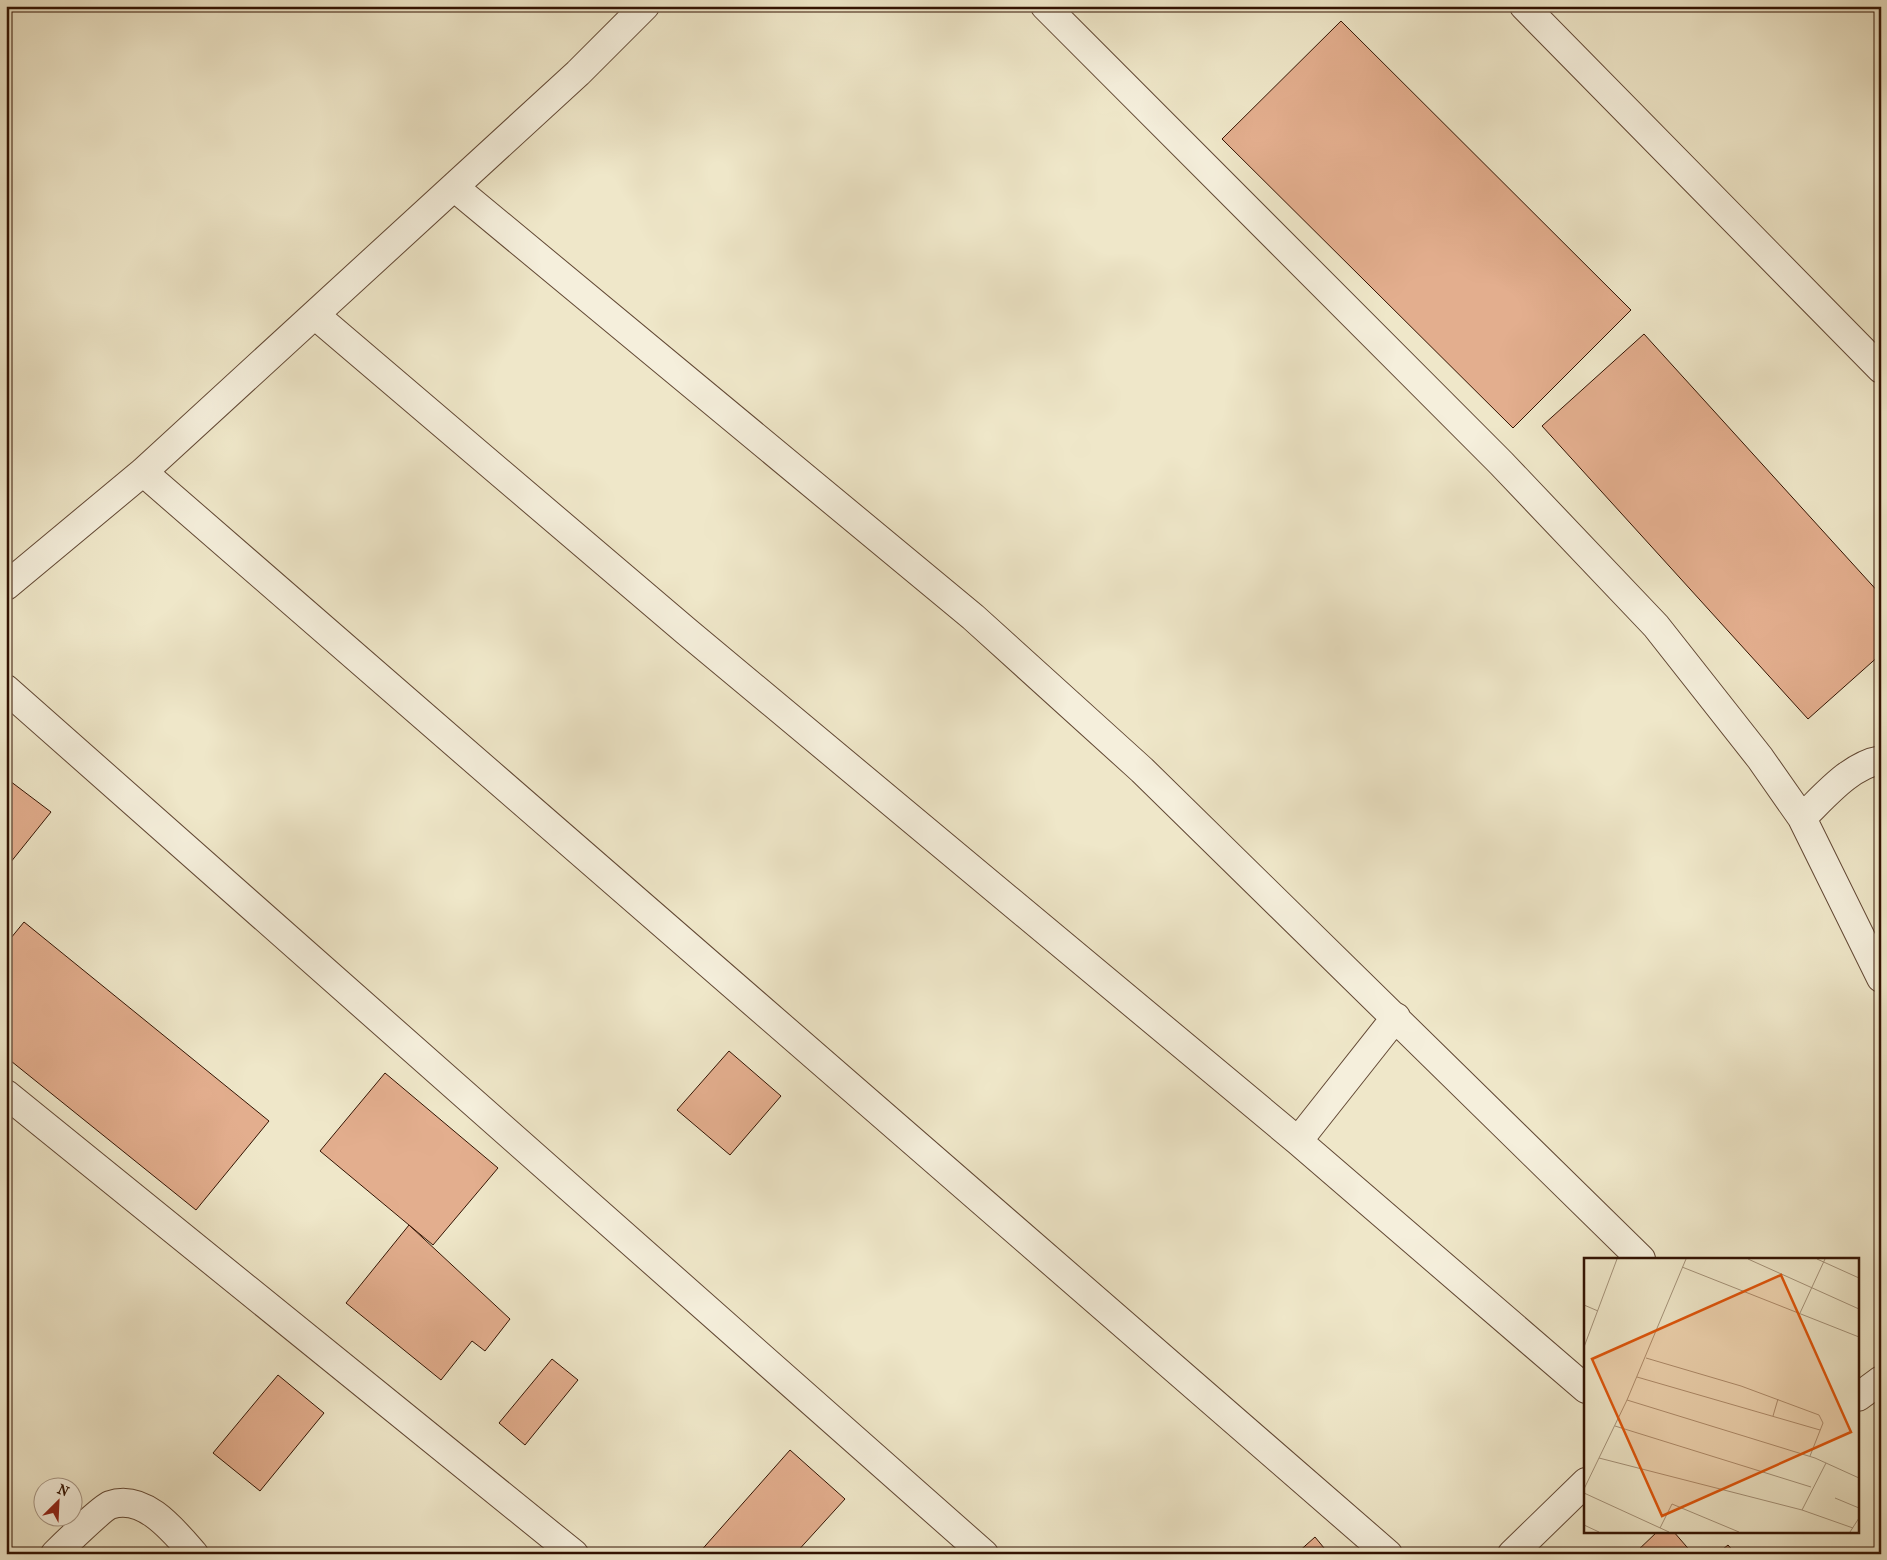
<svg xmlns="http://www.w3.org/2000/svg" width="1887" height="1560" font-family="'IM FELL French Canon',serif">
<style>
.building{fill:#e3ae8e;stroke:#331302}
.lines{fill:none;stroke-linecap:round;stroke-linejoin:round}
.minor-casing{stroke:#624834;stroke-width:30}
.minor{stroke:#f5efdc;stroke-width:28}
.inset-road{fill:none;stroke:#a49279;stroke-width:1}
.view{fill:#df560c;fill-opacity:0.15;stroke:#df560c;stroke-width:2.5}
.inset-edge{fill:none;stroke:#331302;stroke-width:2.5}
</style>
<rect width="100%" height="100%" fill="#efe7c9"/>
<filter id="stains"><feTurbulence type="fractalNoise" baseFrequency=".004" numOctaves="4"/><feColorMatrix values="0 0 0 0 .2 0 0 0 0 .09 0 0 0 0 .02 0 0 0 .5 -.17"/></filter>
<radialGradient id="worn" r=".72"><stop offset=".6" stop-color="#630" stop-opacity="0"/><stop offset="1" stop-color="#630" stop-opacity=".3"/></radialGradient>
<path class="building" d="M1341 21 1631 310 1513 428 1222 139Z
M1644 334 1881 595V654L1808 719 1542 426Z
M6 778 51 812 6 868Z
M24 922 269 1121 196 1210 6 1057V944Z
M729 1051 781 1096 730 1155 677 1110Z
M385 1073 498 1168 433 1245 320 1151Z
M409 1225 510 1319 485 1351 472 1341 441 1380 346 1303Z
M552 1359 578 1380 525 1445 499 1423Z
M278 1375 324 1413 260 1491 213 1453Z
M790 1450 845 1499 795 1554H698Z
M1658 1531H1673L1693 1554H1636L1635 1553Z
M1315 1537 1329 1554H1296Z
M1728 1545 1736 1554H1717Z"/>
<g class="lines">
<g class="minor-casing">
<path id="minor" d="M1045 6 1501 463 1656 626 1760 758 1802 818 1881 978
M1524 6 1881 369
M454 187 973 617 1142 770 1641 1259
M315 315 686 631 1298 1141 1586 1389
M143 472 1388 1554
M6 586 143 472 578 73 645 6
M6 689 984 1554
M1802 818C1824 797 1850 765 1881 760
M6 1094 574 1554
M1298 1141 1396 1017
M1858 1397 1881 1380
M55 1554C64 1545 102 1508 110 1505 144 1493 174 1531 194 1554
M1512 1554 1586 1482"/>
</g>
<use href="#minor" class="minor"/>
</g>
<g transform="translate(1584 1258)">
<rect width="275" height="275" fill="#efe7c9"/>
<path class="inset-road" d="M164 1 275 51M233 1 275 20M98 9 275 79M0 47 14 53M216 55 241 1M0 89 33 1M62 100 157 128 235 157 239 165 226 198M53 119 236 172M43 142 231 200 275 220M189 158 194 141M31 168 227 229M15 200 218 252 269 270M0 231 43 142 102 1M0 235 85 274M251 240 275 250M218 252 242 205M0 267 15 274M76 270 88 246 155 274M266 274 275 260"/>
<path class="view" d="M197 17 267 174 78 258 8 101Z"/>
<rect width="275" height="275" class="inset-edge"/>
</g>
<rect width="1887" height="1560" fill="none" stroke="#efe7c9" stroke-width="25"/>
<rect x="8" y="8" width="1872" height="1545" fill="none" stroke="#331302" stroke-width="2.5"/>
<rect x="12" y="12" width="1862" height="1535" fill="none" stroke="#331302"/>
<g transform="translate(58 1502) rotate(24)"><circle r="24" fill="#f5efdc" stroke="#a79785"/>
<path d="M0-4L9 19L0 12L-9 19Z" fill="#8f2418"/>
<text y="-8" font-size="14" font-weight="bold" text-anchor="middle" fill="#331302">N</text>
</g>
<rect width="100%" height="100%" filter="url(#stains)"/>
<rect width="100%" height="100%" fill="url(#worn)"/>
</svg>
